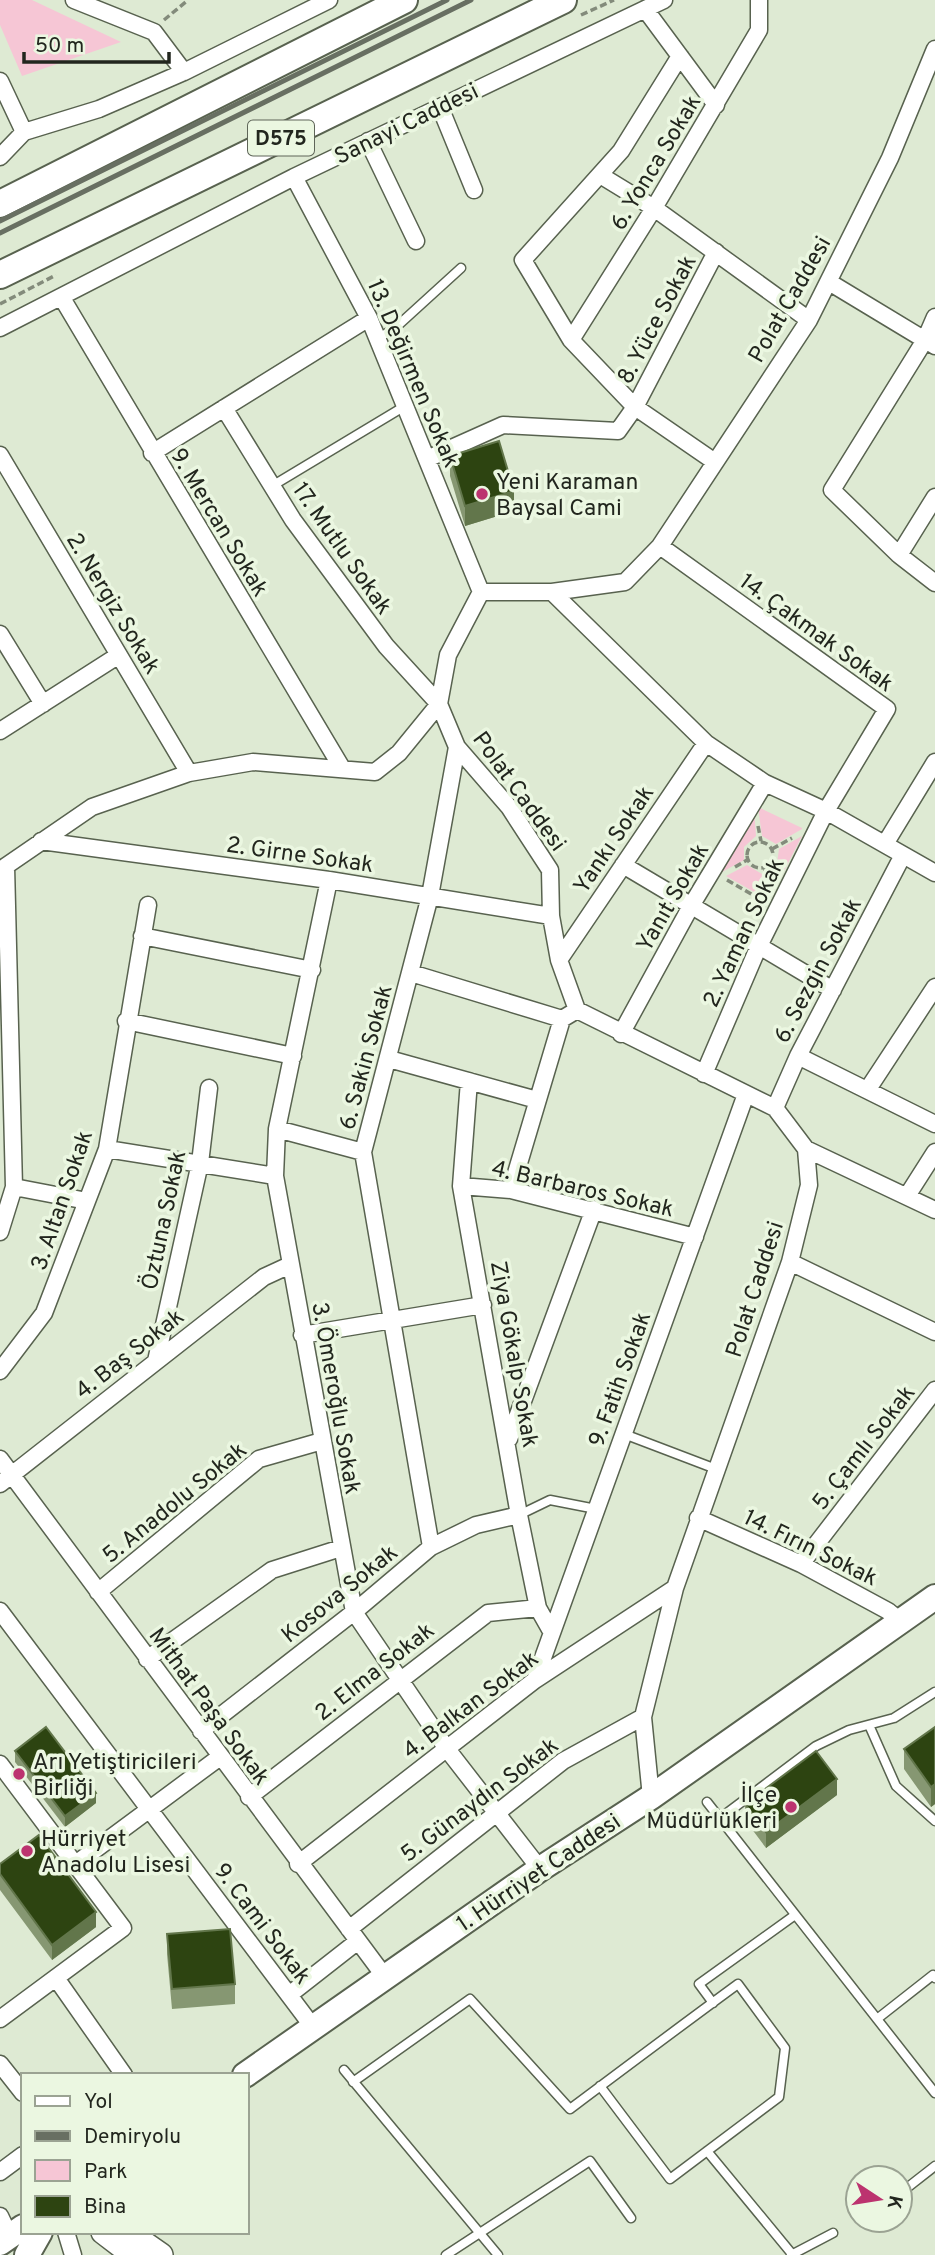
<svg xmlns="http://www.w3.org/2000/svg" width="935" height="2255" font-family="Overpass,sans-serif">
<style>
.green{fill:#f6c6d5}
.lines{fill:none;stroke-linecap:round;stroke-linejoin:round}
.service-casing{stroke:#58624f;stroke-width:11}
.minor-casing{stroke:#58624f;stroke-width:19}
.secondary-casing{stroke:#58624f;stroke-width:26}
.primary-casing{stroke:#58624f;stroke-width:28}
.trunk-casing{stroke:#58624f;stroke-width:30}
.path{stroke:#838b7b;stroke-width:3.5;stroke-dasharray:7 3.5;stroke-linecap:butt}
.service{stroke:#fff;stroke-width:8}
.minor{stroke:#fff;stroke-width:16}
.secondary{stroke:#fff;stroke-width:23}
.primary{stroke:#fff;stroke-width:24}
.trunk{stroke:#fff;stroke-width:26}
.rail{stroke:#686f62;stroke-width:5}
.wall{fill:#869772}
.shaded-wall{fill:#62764b}
.building{fill:#2d4411;stroke:#62764b;stroke-width:2}
.poi-dot{fill:#bc336f;stroke:#ebf7e1;stroke-width:2.5}
.labels{text-anchor:middle;stroke-width:7;stroke-linejoin:round;paint-order:stroke}
.shield{fill:#ebf7e1;stroke:#5e6558;stroke-width:2}
.shield-label{font-size:21px;font-weight:bold;fill:#22261e}
.street-label{font-size:23px;fill:#22261e;stroke:#ebf7e1}
.poi-label{font-size:23px;fill:#22261e;stroke:#ebf7e1;text-anchor:start}
</style>
<rect width="100%" height="100%" fill="#deead3"/>
<path class="green" d="M0 0H32L121 42 22 76 0 25Z
M758 807 802 828V829L776 844 762 836Z
M754 809 756 836 744 847V860L722 872Z
M802 836 771 896H769L766 872 777 863 779 849Z
M747 865 762 874 763 897 726 876Z"/>
<g class="lines">
<g class="service-casing">
<path id="service" d="M378 338 394 329 461 268
M272 486 405 406
M624 1434 716 1469
M519 1515 550 1500 596 1509
M869 1725 896 1786 935 1821
M707 1802 935 2093
M719 1819 816 1746 849 1730 894 1718 935 1692
M713 2003 699 1984 795 1915
M877 2019 933 1975 935 1978
M344 2070 498 2255
M353 2082 470 1999 570 2109C626 2067 682 2025 738 1984L785 2048 779 2097 670 2179 600 2086
M707 2151 792 2254
M903 2191 935 2166
M446 2255 590 2161 631 2218
M791 2255 833 2233"/>
</g>
<g class="minor-casing">
<path id="minor" d="M74 0 154 32 184 72
M645 9 716 105
M680 56 621 151 523 260 571 340 635 407 715 462
M0 81 24 132
M440 107 474 190
M368 141 416 241
M0 157 24 132 99 109 184 72 329 0
M600 175 654 208 809 320
M294 177 369 318 481 592
M829 282 935 346
M62 298 342 768
M935 317 925 340 832 490 899 555 935 583
M0 328 294 177 664 0
M571 340 654 208 759 30V0
M152 453 369 318
M0 455 189 773
M427 459 503 425 618 431 635 407 716 252
M660 546 887 709 826 811 758 948 704 1074
M899 555 935 497
M552 592 706 743 765 783 826 811 935 873
M0 634 43 704
M0 731 119 655
M41 841 329 880 551 916
M885 844 935 762
M623 865 833 990
M6 866 92 807 189 773 253 762 375 772 399 753 439 704 386 646 293 520 224 408
M329 880 277 1129 275 1176 354 1612 447 1749 540 1869
M142 936 312 970
M559 960 706 743
M411 973 562 1019
M126 1021 293 1056
M621 1034 691 906 765 783
M798 1056 935 1124
M389 1059 537 1100
M469 1081 461 1186 519 1515 538 1608 551 1631
M868 1089 935 987
M775 1108 798 1056 903 855
M277 1129 363 1152
M107 1149 275 1176
M806 1149 935 1210
M461 1186 511 1190 695 1237
M14 1187 87 1201
M511 1190 562 1019 577 1010
M907 1196 935 1152
M0 1232 14 1187 6 866
M790 1262 935 1332
M302 1335 483 1305
M156 1361 200 1163 209 1088
M0 1371 44 1313 107 1149 148 905
M509 1439 594 1209
M0 1459 385 1977
M0 1484 264 1277 290 1265
M698 1518 801 1564 888 1611 900 1621
M431 1547 363 1152 430 896 457 747
M801 1564 935 1390
M98 1592 259 1459 322 1441
M0 1611 313 2027
M147 1659 272 1570 341 1548
M535 1680 746 1094
M201 1731 354 1612 431 1547 476 1525 519 1515
M0 1764 123 1928 0 2019
M249 1797 488 1613 538 1608
M651 1797 643 1717 675 1588 790 1262 809 1185 806 1149 775 1108 577 1010 559 960 551 916 550 870 509 807 457 747 439 704 448 655 481 592H552L625 582 660 546 809 320 890 158 935 49
M77 1863 220 1757
M298 1864 535 1680 675 1588
M349 1929 563 1761 643 1717
M56 1978 124 2075
M289 1995 358 1941
M0 2064 23 2093
M0 2172 23 2155
M0 2216 10 2237
M66 2232 73 2255"/>
</g>
<g class="secondary-casing">
<path id="secondary" d="M103 2232 133 2255
M128 2232 161 2255"/>
</g>
<g class="primary-casing">
<path id="primary" d="M245 2075 540 1869 651 1797 935 1597
M0 2243 23 2227
M27 2255 40 2232"/>
</g>
<g class="trunk-casing">
<path id="trunk" d="M0 204 404 0
M0 275 563 0"/>
</g>
<path class="path" d="M581 15 614 0
M164 20 188 0
M0 304 56 275
M758 826 761 841
M747 855a13 13 0 1 1 26 0a13 13 0 1 1-26 0Z
M772 849 792 838
M735 867 747 860
M765 868V893
M727 880 763 901"/>
<use href="#service" class="service"/>
<use href="#minor" class="minor"/>
<use href="#secondary" class="secondary"/>
<use href="#primary" class="primary"/>
<use href="#trunk" class="trunk"/>
<path class="rail" d="M0 221 447 0
M0 233 471 0"/>
</g>
<path class="wall" d="M450 456 514 511 465 526 450 476Z
M935 1727V1804L931 1807 904 1769V1749Z
M15 1751 96 1803 65 1827 15 1762Z
M837 1795 766 1848 745 1820V1804Z
M0 1864 96 1927 52 1960 0 1890Z
M167 1934 235 1984V2004L172 2009 167 1954Z"/>
<path class="shaded-wall" d="M514 491V511L465 526V506Z
M837 1779V1795L766 1848V1832Z
M935 1784V1804L931 1807V1787Z
M96 1793V1803L65 1827V1816Z
M96 1912V1927L52 1960V1945Z"/>
<path class="building" d="M499 441 514 491 465 506 450 456Z
M46 1727 96 1793 65 1816 15 1751Z
M935 1727V1784L931 1787 904 1749Z
M816 1751 837 1779 766 1832 745 1804Z
M39 1835 96 1912 52 1945 0 1874V1864Z
M230 1929 235 1984 172 1989 167 1934Z"/>
<g class="poi-dot">
<circle cx="482" cy="494" r="7"/>
<circle cx="19" cy="1774" r="7"/>
<circle cx="791" cy="1807" r="7"/>
<circle cx="27" cy="1851" r="7"/>
</g>
<g class="labels">
<rect class="shield" x="248" y="120.5" width="66" height="35" rx="5"/>
<g class="shield-label">
<text x="281" y="145">D575</text>
</g>
<g class="street-label">
<text transform="translate(406 123) rotate(-26)" y="8">Sanayi Caddesi</text>
<text transform="translate(655 162) rotate(-59)" y="8">6. Yonca Sokak</text>
<text transform="translate(789 299) rotate(-60)" y="8">Polat Caddesi</text>
<text transform="translate(656 319) rotate(-62)" y="8">8. Yüce Sokak</text>
<text transform="translate(414 373) rotate(67)" y="8">13. Değirmen Sokak</text>
<text transform="translate(220 522) rotate(59)" y="8">9. Mercan Sokak</text>
<text transform="translate(343 548) rotate(55)" y="8">17. Mutlu Sokak</text>
<text transform="translate(114 603) rotate(59)" y="8">2. Nergiz Sokak</text>
<text transform="translate(817 632) rotate(36)" y="8">14. Çakmak Sokak</text>
<text transform="translate(520 791) rotate(54)" y="8">Polat Caddesi</text>
<text transform="translate(613 839) rotate(-56)" y="8">Yankı Sokak</text>
<text transform="translate(300 854) rotate(8)" y="8">2. Girne Sokak</text>
<text transform="translate(672 897) rotate(-60)" y="8">Yanıt Sokak</text>
<text transform="translate(743 932) rotate(-65)" y="8">2. Yaman Sokak</text>
<text transform="translate(817 970) rotate(-62)" y="8">6. Sezgin Sokak</text>
<text transform="translate(365 1057) rotate(-75)" y="8">6. Sakin Sokak</text>
<text transform="translate(583 1188) rotate(13)" y="8">4. Barbaros Sokak</text>
<text transform="translate(61 1200) rotate(-71)" y="8">3. Altan Sokak</text>
<text transform="translate(163 1220) rotate(-78)" y="8">Öztuna Sokak</text>
<text transform="translate(754 1289) rotate(-72)" y="8">Polat Caddesi</text>
<text transform="translate(129 1353) rotate(-38)" y="8">4. Baş Sokak</text>
<text transform="translate(515 1354) rotate(80)" y="8">Ziya Gökalp Sokak</text>
<text transform="translate(619 1379) rotate(-70)" y="8">9. Fatih Sokak</text>
<text transform="translate(337 1398) rotate(80)" y="8">3. Ömeroğlu Sokak</text>
<text transform="translate(863 1447) rotate(-52)" y="8">5. Çamlı Sokak</text>
<text transform="translate(174 1502) rotate(-39)" y="8">5. Anadolu Sokak</text>
<text transform="translate(811 1547) rotate(26)" y="8">14. Fırın Sokak</text>
<text transform="translate(339 1593) rotate(-39)" y="8">Kosova Sokak</text>
<text transform="translate(374 1671) rotate(-38)" y="8">2. Elma Sokak</text>
<text transform="translate(470 1704) rotate(-37)" y="8">4. Balkan Sokak</text>
<text transform="translate(210 1706) rotate(54)" y="8">Mithat Paşa Sokak</text>
<text transform="translate(479 1799) rotate(-37)" y="8">5. Günaydın Sokak</text>
<text transform="translate(538 1872) rotate(-34)" y="8">1. Hürriyet Caddesi</text>
<text transform="translate(263 1923) rotate(53)" y="8">9. Cami Sokak</text>
</g>
<g class="poi-label">
<text x="496" y="489">Yeni Karaman<tspan x="496" dy="26">Baysal Cami</tspan></text>
<text x="33" y="1769">Arı Yetiştiricileri<tspan x="33" dy="26">Birliği</tspan></text>
<text x="777" y="1802" text-anchor="end">İlçe<tspan x="777" dy="26">Müdürlükleri</tspan></text>
<text x="41" y="1846">Hürriyet<tspan x="41" dy="26">Anadolu Lisesi</tspan></text>
</g>
</g>
<rect x="21" y="2073" width="228" height="161" fill="#ebf7e1" stroke="#9ba393" stroke-width="2"/>
<rect x="35" y="2096" width="35" height="10" fill="#ffffff" stroke="#9ba393" stroke-width="2"/>
<text x="84" y="2108" font-size="21" fill="#22261e">Yol</text>
<rect x="35" y="2131" width="35" height="10" fill="#686f62" stroke="#9ba393" stroke-width="2"/>
<text x="84" y="2143" font-size="21" fill="#22261e">Demiryolu</text>
<rect x="35" y="2160" width="35" height="21" fill="#f6c6d5" stroke="#9ba393" stroke-width="2"/>
<text x="84" y="2178" font-size="21" fill="#22261e">Park</text>
<rect x="35" y="2196" width="35" height="21" fill="#2d4411" stroke="#9ba393" stroke-width="2"/>
<text x="84" y="2213" font-size="21" fill="#22261e">Bina</text>
<g transform="translate(879 2199) rotate(102)"><circle r="33" fill="#ebf7e1" stroke="#9ba393" stroke-width="2"/>
<path d="M0-5L12 26L0 18L-12 26Z" fill="#bc336f"/>
<text y="-10" font-size="19" font-weight="bold" text-anchor="middle" fill="#22261e">K</text>
</g>
<path d="M24 52v10h145v-10" fill="none" stroke="#22261e" stroke-width="3.5"/>
<text x="35" y="52" font-size="21" fill="#22261e" stroke="#ebf7e1" stroke-width="5" paint-order="stroke">50 m</text>
</svg>
